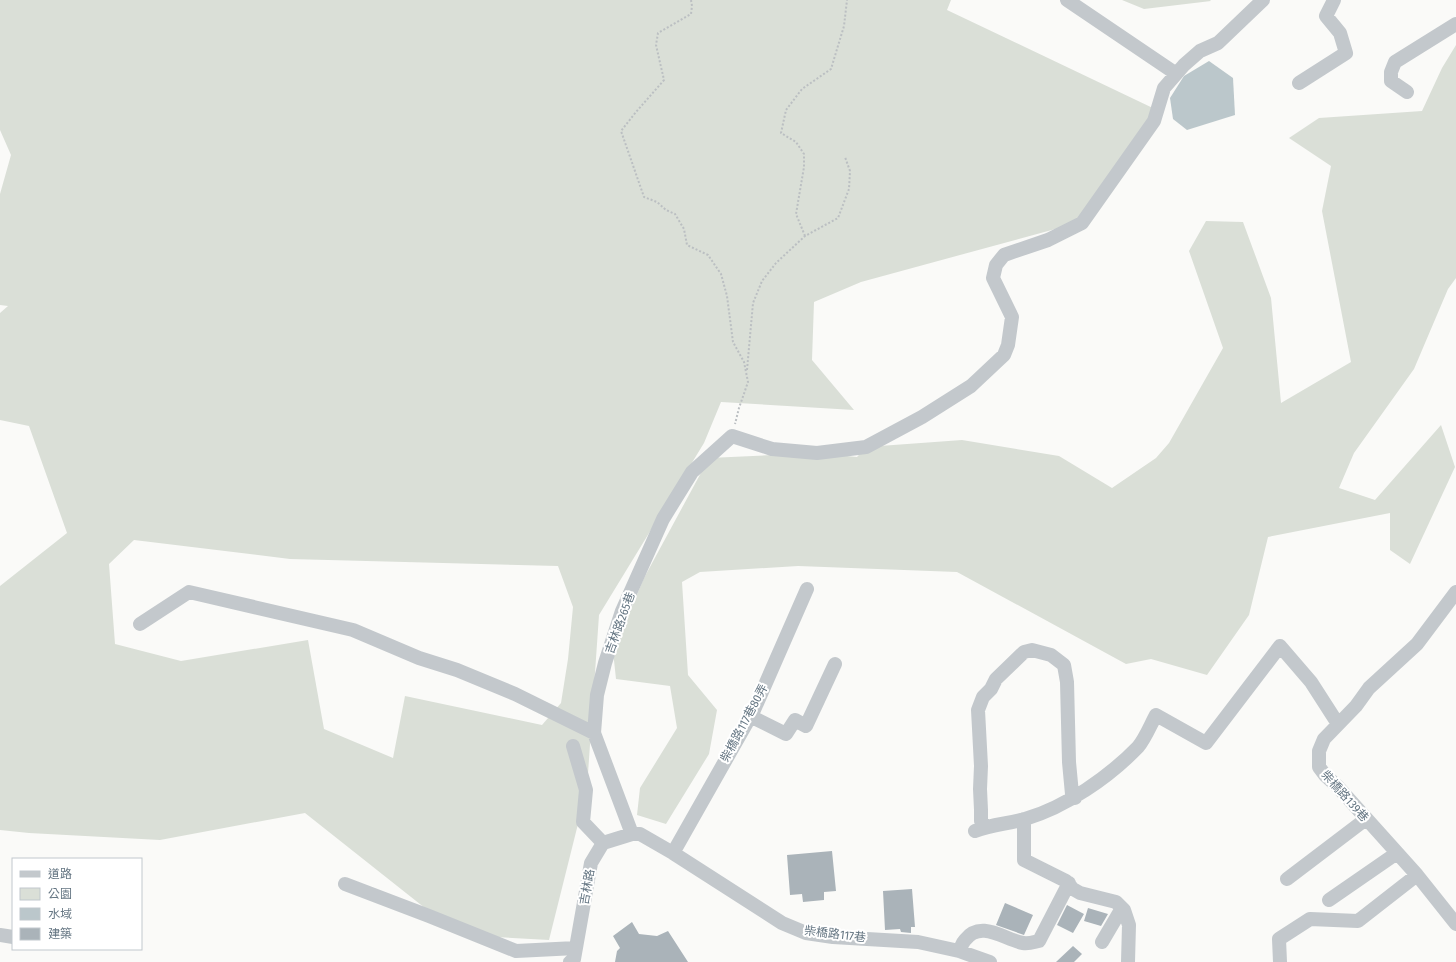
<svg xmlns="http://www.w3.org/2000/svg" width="1456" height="962" font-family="'Fira Sans Condensed','Noto Sans TC',sans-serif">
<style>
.green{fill:#dadfd7;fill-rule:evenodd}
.water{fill:#bbc7cb}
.building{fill:#aab3b9}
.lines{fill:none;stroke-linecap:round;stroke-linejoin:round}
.path{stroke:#bbbfc2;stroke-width:2;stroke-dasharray:2 2;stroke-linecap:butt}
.minor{stroke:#c3c8cc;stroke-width:14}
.labels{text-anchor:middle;stroke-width:4;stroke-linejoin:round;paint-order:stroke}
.street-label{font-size:12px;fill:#657683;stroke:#fff}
</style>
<rect width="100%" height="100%" fill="#fafaf8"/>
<path class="green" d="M0 0H951L947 10 1157 110 1092 219 861 282 814 302 812 360 854 410 721 402 704 443 599 615 587 788 549 940 459 935 305 813 160 840 29 833 0 830V586L67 533 29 426 0 420V313L8 306 0 305V194L11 155 0 130ZM134 540 290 559 558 566 573 607 568 659 561 703 542 725 405 696 393 758 324 729 308 640 181 661 115 644 109 564Z
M1122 0H1210L1211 1 1144 9Z
M1456 45V278L1448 289 1414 369 1354 453 1339 488 1375 500 1441 425 1455 467 1410 564 1390 550V513L1268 537 1249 615 1207 675 1151 659 1126 664 957 572 798 566 700 572 682 582 688 675 717 710 709 754 666 824 637 815 640 788 677 728 670 686 616 679 613 651 644 578 709 458 817 453 857 457 866 447 962 440 1059 456 1112 488 1156 458 1169 443 1223 348 1189 251 1206 221 1243 222 1271 298 1281 403 1351 362 1322 211 1331 166 1289 138 1319 118 1422 111 1442 68Z"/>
<path class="water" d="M1209 61 1233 78 1235 115 1187 130 1173 119 1170 98 1184 76Z"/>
<path class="building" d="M832 851 836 891 824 892V900L803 902 802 894 790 895 787 855Z
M912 889 915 927H911V933L901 932 900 929 885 930 883 891Z
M1005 903 1033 915 1024 935 996 925Z
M1067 905 1084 914 1073 933 1057 925Z
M1088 908 1108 914 1101 926 1084 921Z
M632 922 639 934 657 936 668 931 688 962H615L617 951 620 948 613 936Z
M1073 946 1082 954 1074 962H1056Z"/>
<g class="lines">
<path class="path" d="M691 0 692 6 691 14 658 33 656 45 664 80 636 112 621 131 644 197 657 202 666 210 675 214 684 229 687 245 708 255 721 274 727 296 733 342 744 362 748 382 739 408 735 424
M805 236 796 214 804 167V154L796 142 781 133 786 110 802 89 831 69 844 26 847 0
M747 370 753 303 762 281 776 263 805 236 838 218 849 189 850 171 845 157"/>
<path class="minor" d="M1067 0 1175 73
M1299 83 1346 53 1340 33 1326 16 1334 0
M1407 92 1391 81V72L1395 62 1456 24
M1456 592 1417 644 1369 688 1356 706 1324 739 1319 751V767L1325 775 1338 787 1417 875 1456 924
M140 624 189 592 353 630 419 658 457 670 515 694 594 733
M750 716 786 734 795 720 806 726 835 664
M573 746 586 790 583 822 603 843
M1024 819V860L1066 881 1073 889 1080 893 1116 902 1124 910 1129 925 1128 962
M985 827 981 821V810L980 789 981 766 978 710 983 697 991 689 996 679 1024 652 1032 650 1051 655 1064 665 1067 682 1069 762 1072 794 1075 798
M975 831C992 824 1008 824 1025 819 1066 807 1109 777 1138 747 1145 739 1151 724 1156 715L1206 743 1280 646 1311 682 1338 724
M632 834 594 733 597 695 605 663 622 611 663 519 692 472 732 436 772 449 817 453 866 447 922 417 971 386 1004 355 1008 345 1012 317 993 278 996 265 1004 255 1048 240 1082 223 1154 121 1164 88 1184 65 1200 51 1218 43 1263 0
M673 853 754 710 807 589
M1287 879 1366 819
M345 884 429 916 516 951 576 948
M1329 900 1397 853
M0 935 13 937
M1102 942 1122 908
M959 951C961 948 962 943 965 940 981 919 1005 940 1023 943 1029 944 1034 942 1039 941L1069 883
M570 962 574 959 591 863 603 843 632 834H640L673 853 782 923 806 933 833 937 918 942 959 951 990 962
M1280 962 1279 939 1310 919 1358 921 1417 875"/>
</g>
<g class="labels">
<g class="street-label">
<text transform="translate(620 623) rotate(-70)" y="4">吉林路265巷</text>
<text transform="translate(744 723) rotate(-62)" y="4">柴橋路117巷80弄</text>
<text transform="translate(1345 796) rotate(48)" y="4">柴橋路139巷</text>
<text transform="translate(587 887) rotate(-80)" y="4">吉林路</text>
<text transform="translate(835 934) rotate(7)" y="4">柴橋路117巷</text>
</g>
</g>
<rect x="12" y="858" width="130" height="92" fill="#ffffff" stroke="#c1c8cd"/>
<rect x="20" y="871" width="20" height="6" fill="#c3c8cc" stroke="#c1c8cd"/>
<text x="48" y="878" font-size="12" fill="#657683">道路</text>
<rect x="20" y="888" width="20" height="12" fill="#dadfd7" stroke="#c1c8cd"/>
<text x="48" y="898" font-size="12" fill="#657683">公園</text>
<rect x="20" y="908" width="20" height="12" fill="#bbc7cb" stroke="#c1c8cd"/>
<text x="48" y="918" font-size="12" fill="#657683">水域</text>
<rect x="20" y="928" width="20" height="12" fill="#aab3b9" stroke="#c1c8cd"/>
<text x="48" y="938" font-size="12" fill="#657683">建築</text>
</svg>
